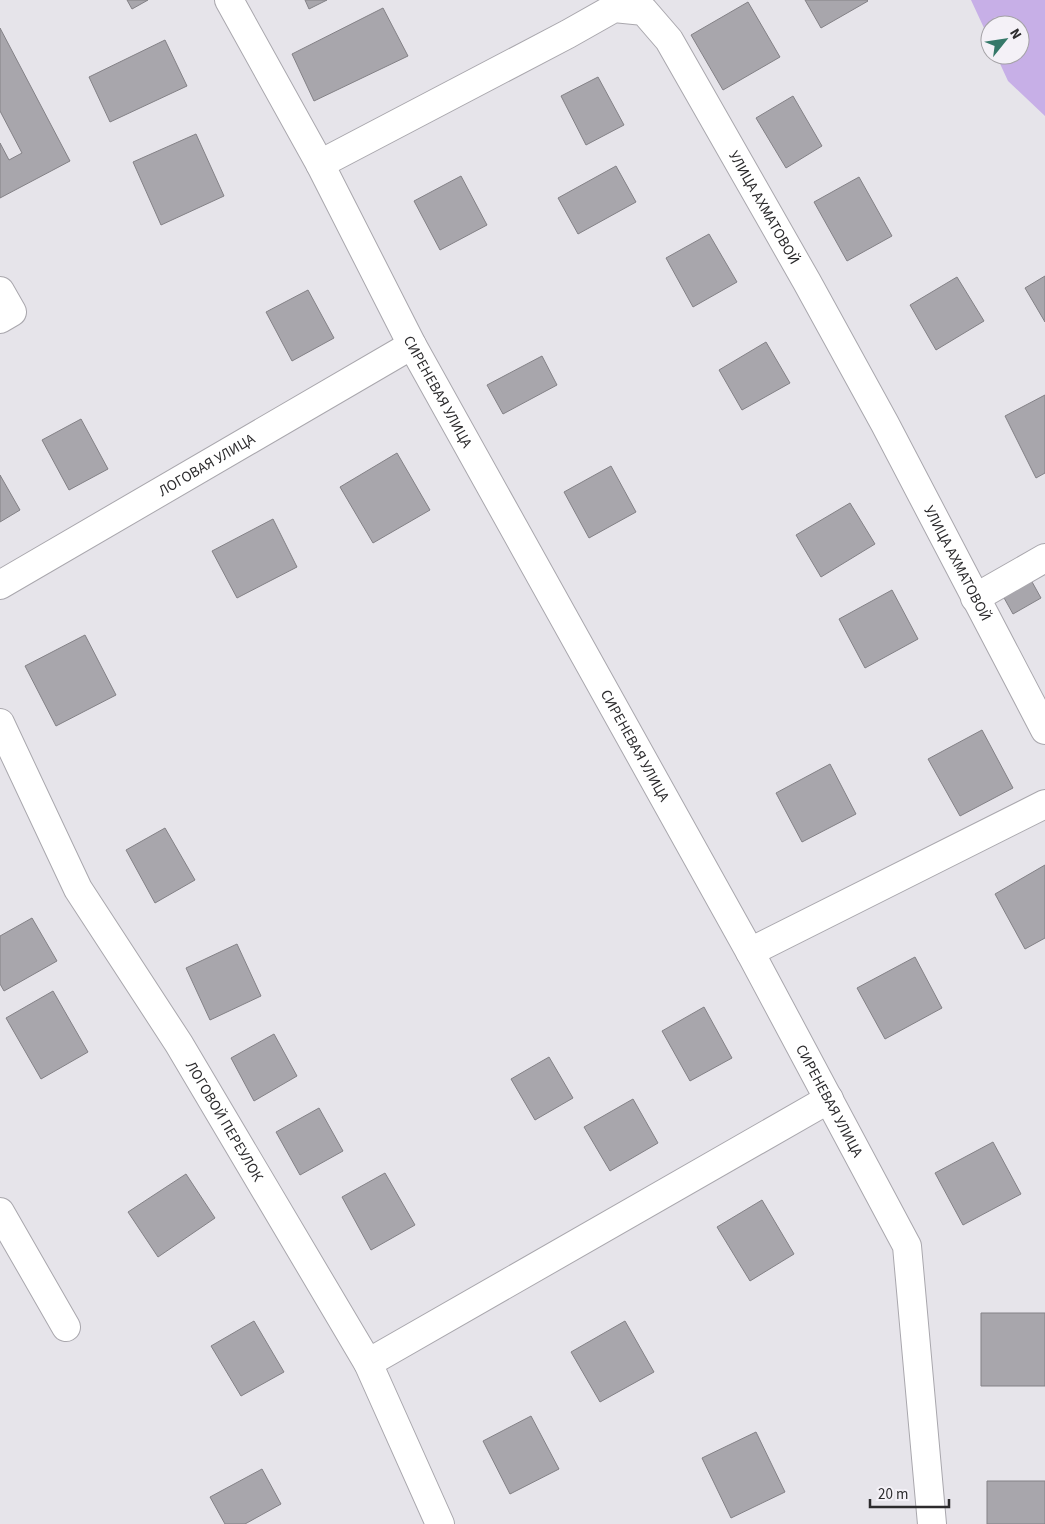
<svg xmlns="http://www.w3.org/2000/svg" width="1045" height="1524" font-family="'Source Sans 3',sans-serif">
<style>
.green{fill:#c7afe7}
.building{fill:#a8a6ac;stroke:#838186}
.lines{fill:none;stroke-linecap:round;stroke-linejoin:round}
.minor-casing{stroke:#a9a7ad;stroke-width:30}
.minor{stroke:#fff;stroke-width:28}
.labels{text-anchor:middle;stroke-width:4;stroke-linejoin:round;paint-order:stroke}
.street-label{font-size:15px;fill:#2c2b2d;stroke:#f4f1f7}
</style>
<rect width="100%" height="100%" fill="#e6e4ea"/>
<path class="green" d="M971 0H1045V116L1008 81 996 55H1020V25H990V41Z"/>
<path class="building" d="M127 0H148L132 9Z
M305 0H327L309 9Z
M805 0H867L868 1 821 28Z
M748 2 780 57 723 90 691 35Z
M383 8 408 56 314 101 292 54Z
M0 28 70 161 0 198V143L9 160 22 153 0 111Z
M165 40 187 86 110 122 89 77Z
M598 77 624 125 586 145 561 96Z
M793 96 822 146 786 168 756 118Z
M196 134 224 196 161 225 133 162Z
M616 166 636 202 578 234 558 198Z
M461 176 487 225 440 250 414 201Z
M859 177 892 236 847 261 814 202Z
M709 234 737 282 693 307 666 258Z
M1045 276V322L1025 288Z
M957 277 984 321 936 350 910 305Z
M308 290 334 338 292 361 266 312Z
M766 342 790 383 742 410 719 370Z
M542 356 557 385 503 414 487 385Z
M1045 395V473L1036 478 1005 416Z
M81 419 108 469 69 490 42 440Z
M397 453 430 510 373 543 340 487Z
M611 466 636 512 589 538 564 492Z
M0 475 20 510 0 522Z
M850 503 875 544 821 577 796 535Z
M273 519 297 567 237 598 212 551Z
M1031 580 1041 598 1013 614 1003 596Z
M892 590 918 639 865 668 839 619Z
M85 635 116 695 56 726 25 666Z
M982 730 1013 788 960 816 928 759Z
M830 764 856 814 802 842 776 793Z
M165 828 195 880 155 903 126 850Z
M1045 865V938L1025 949 995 894Z
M32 918 57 961 4 991 0 984V936Z
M237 944 261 996 210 1020 186 968Z
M915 957 942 1008 885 1039 857 988Z
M53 991 88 1052 41 1079 6 1018Z
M704 1007 732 1058 690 1081 662 1031Z
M274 1034 297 1076 254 1101 231 1058Z
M549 1057 573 1098 535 1120 511 1079Z
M633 1099 658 1143 610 1171 584 1127Z
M319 1108 343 1151 300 1175 276 1132Z
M993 1142 1021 1194 963 1225 935 1173Z
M385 1173 415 1225 371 1250 342 1197Z
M186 1174 215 1218 158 1257 128 1212Z
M762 1200 794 1254 750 1281 717 1227Z
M981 1313H1045V1386H981Z
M254 1321 284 1372 241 1396 211 1346Z
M625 1321 654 1372 600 1402 571 1352Z
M531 1416 559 1469 510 1494 483 1441Z
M756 1432 785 1492 731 1518 702 1458Z
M262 1469 281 1504 245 1524H225L210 1497Z
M987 1481H1045V1524H987Z"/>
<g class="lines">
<g class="minor-casing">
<g id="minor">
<path id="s1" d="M229 0 320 164 412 345 750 952 907 1246 932 1524"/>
<path id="s2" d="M320 164 568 34 614 8 644 11 669 40 807 282 885 424 1045 730"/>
<path d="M0 291 12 312 0 319"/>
<path id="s3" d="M0 585 412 345"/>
<path d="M975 598 1045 558"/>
<path id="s4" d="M0 723 78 889 179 1044 368 1363 440 1524"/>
<path d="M750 952 1045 804"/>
<path d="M0 1212 66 1327"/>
<path d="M368 1363 829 1099"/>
</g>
</g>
<use href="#minor" class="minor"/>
</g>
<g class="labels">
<g class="street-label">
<text dy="5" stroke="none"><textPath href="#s2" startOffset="594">УЛИЦА АХМАТОВОЙ</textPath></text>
<text dy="5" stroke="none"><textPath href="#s1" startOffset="444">СИРЕНЕВАЯ УЛИЦА</textPath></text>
<text dy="5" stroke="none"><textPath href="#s3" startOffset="239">ЛОГОВАЯ УЛИЦА</textPath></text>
<text dy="5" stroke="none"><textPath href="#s2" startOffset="999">УЛИЦА АХМАТОВОЙ</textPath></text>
<text dy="5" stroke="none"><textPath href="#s1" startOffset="849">СИРЕНЕВАЯ УЛИЦА</textPath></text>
<text dy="5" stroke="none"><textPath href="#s1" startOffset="1254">СИРЕНЕВАЯ УЛИЦА</textPath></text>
<text dy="5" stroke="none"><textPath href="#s4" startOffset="458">ЛОГОВОЙ ПЕРЕУЛОК</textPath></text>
</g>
</g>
<g transform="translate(1005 40) rotate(60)"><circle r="24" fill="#f4f1f7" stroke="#a4a2a6"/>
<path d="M0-4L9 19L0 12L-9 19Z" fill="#357869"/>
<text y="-8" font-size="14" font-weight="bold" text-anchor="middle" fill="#2c2b2d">N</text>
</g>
<path d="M870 1499v8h79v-8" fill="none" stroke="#2c2b2d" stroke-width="2.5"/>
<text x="878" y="1499" font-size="15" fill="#2c2b2d" stroke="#f4f1f7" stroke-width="4" paint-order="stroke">20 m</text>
</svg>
